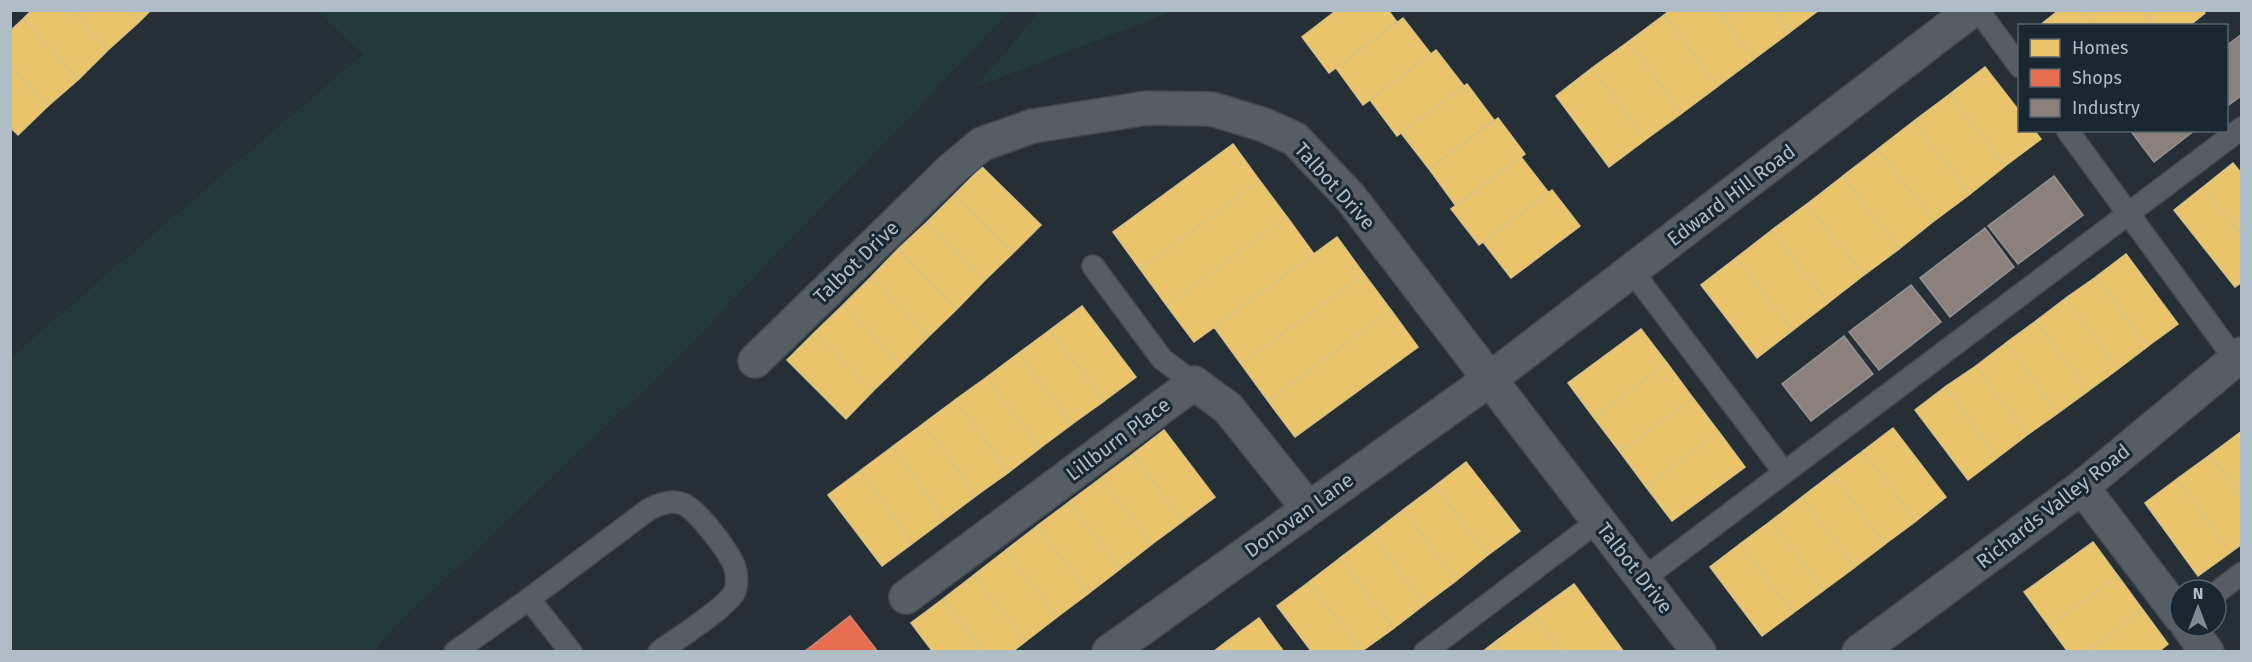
<svg xmlns="http://www.w3.org/2000/svg" width="2252" height="662" font-family="'Fira Sans',sans-serif">
<style>
.green{fill:#233a39}
.homes{fill:#e9c46a;stroke:#d8c286;stroke-width:1.5}
.shops{fill:#e76f51;stroke:#d68674;stroke-width:1.5}
.industry{fill:#8a817c;stroke:#959392;stroke-width:1.5}
.lines{fill:none;stroke-linecap:round;stroke-linejoin:round}
.service-casing{stroke:#444b50;stroke-width:24}
.minor-casing{stroke:#444b50;stroke-width:36}
.service{stroke:#565d63;stroke-width:21}
.minor{stroke:#565d63;stroke-width:33}
.labels{text-anchor:middle;stroke-width:6;stroke-linejoin:round;paint-order:stroke}
.street-label{font-size:20px;fill:#afbdc7;stroke:#192730}
</style>
<rect width="100%" height="100%" fill="#262f35"/>
<path class="green" d="M1041 10H1174V11L976 87Z
M317 11H1011L669 366 397 625 374 651H11V357L363 54Z"/>
<path class="homes" d="M32 10H72L108 50 79 79 23 19Z
M72 10H128L139 22 108 50Z
M128 10H151L139 22Z
M1337 10H1388L1397 22 1329 73 1302 37Z
M1670 10H1718L1754 59 1718 86 1664 15Z
M1718 10H1774L1790 32 1754 59Z
M1774 10H1819L1790 32Z
M2059 10H2083L2094 26H2039Z
M2083 10H2143L2154 26H2094Z
M2143 10H2203L2205 13 2189 26H2154Z
M1664 15 1718 86 1682 113 1628 42Z
M1403 18 1431 54 1363 105 1336 68Z
M23 19 79 79 48 106 10 66V31Z
M1628 42 1682 113 1645 140 1592 68Z
M1436 50 1464 86 1397 136 1370 100Z
M10 66 48 106 18 135 10 127Z
M1985 67 2020 112V130H2034L2041 139 2005 166 1950 94Z
M1592 68 1645 140 1609 167 1556 96Z
M1467 84 1494 120 1429 169 1401 133Z
M1950 94 2005 166 1970 194 1914 121Z
M1498 118 1525 154 1456 206 1429 169Z
M1914 121 1970 194 1934 221 1878 149Z
M1233 144 1260 181 1140 269 1113 232Z
M1878 149 1934 221 1899 249 1843 176Z
M1521 157 1549 193 1479 245 1451 209Z
M2233 163 2242 174V235L2203 187Z
M982 167 1041 225 1013 253 955 194Z
M1843 176 1899 249 1864 275 1807 204Z
M1260 181 1287 217 1167 306 1140 269Z
M2203 187 2242 235V282L2235 287 2174 210Z
M1552 190 1580 226 1511 278 1483 242Z
M955 194 1013 253 985 280 927 222Z
M1807 204 1864 275 1828 303 1772 230Z
M1287 217 1314 254 1194 342 1167 306Z
M927 222 985 280 957 309 898 249Z
M1772 230 1828 303 1793 330 1736 258Z
M1337 237 1364 274 1241 364 1214 327Z
M898 249 957 309 929 336 871 277Z
M2126 254 2178 324 2148 346 2096 277Z
M1736 258 1793 330 1757 358 1701 285Z
M1364 274 1391 310 1268 401 1241 364Z
M871 277 929 336 901 364 843 305Z
M2096 277 2148 346 2118 369 2066 298Z
M2066 298 2118 369 2088 391 2036 321Z
M843 305 901 364 873 391 815 332Z
M1082 306 1136 377 1104 401 1050 330Z
M1391 310 1418 347 1295 437 1268 401Z
M2036 321 2088 391 2058 413 2006 343Z
M1641 329 1667 363 1594 418 1568 383Z
M1050 330 1104 401 1072 424 1019 353Z
M815 332 873 391 846 419 787 360Z
M2006 343 2058 413 2027 435 1976 366Z
M1019 353 1072 424 1040 448 987 377Z
M1667 363 1693 398 1620 452 1594 418Z
M1976 366 2027 435 1997 458 1945 387Z
M987 377 1040 448 1009 472 955 400Z
M1945 387 1997 458 1968 480 1915 410Z
M1693 398 1719 432 1646 487 1620 452Z
M955 400 1009 472 977 495 923 424Z
M923 424 977 495 945 519 892 447Z
M1893 428 1946 497 1916 521 1863 451Z
M1164 430 1215 497 1183 521 1133 454Z
M2242 431V497L2210 455Z
M1719 432 1745 467 1672 521 1646 487Z
M892 447 945 519 913 543 860 471Z
M1863 451 1916 521 1885 544 1832 474Z
M1133 454 1183 521 1152 544 1101 478Z
M2210 455 2242 497V544L2231 552 2177 479Z
M1466 462 1520 531 1488 555 1435 486Z
M860 471 913 543 882 566 828 495Z
M1832 474 1885 544 1855 567 1802 497Z
M1101 478 1152 544 1120 569 1069 502Z
M2177 479 2231 552 2198 576 2145 503Z
M1435 486 1488 555 1457 580 1403 510Z
M1802 497 1855 567 1824 590 1771 521Z
M1069 502 1120 569 1089 593 1037 526Z
M1403 510 1457 580 1425 604 1372 534Z
M1771 521 1824 590 1793 613 1740 544Z
M1037 526 1089 593 1057 617 1006 550Z
M1372 534 1425 604 1394 628 1340 558Z
M2093 542 2118 576 2049 626 2024 592Z
M1740 544 1793 613 1762 636 1710 567Z
M1006 550 1057 617 1026 641 974 575Z
M1340 558 1394 628 1362 651 1309 582Z
M974 575 1026 641 1012 652H984L943 599Z
M2118 576 2143 610 2086 652H2068L2049 626Z
M1309 582 1362 651 1312 652 1277 606Z
M1574 584 1624 652H1563L1534 613Z
M943 599 984 652H933L911 623Z
M2143 610 2168 644 2158 652H2086Z
M1534 613 1563 652H1502L1495 642Z
M1259 618 1284 652H1233L1226 642Z
M1226 642 1233 652H1213Z
M1495 642 1502 652H1482Z"/>
<path class="shops" d="M850 616 878 652H804Z"/>
<path class="industry" d="M2242 34V95L2226 107V46Z
M2130 130H2195L2154 162Z
M2054 176 2083 215 2018 264 1988 226Z
M1985 228 2014 267 1950 317 1920 278Z
M1911 285 1941 322 1879 370 1849 332Z
M1844 336 1873 374 1811 421 1782 384Z"/>
<g class="lines">
<g class="service-casing">
<path id="service" d="M1978 10 2020 67
M2067 130 2235 359
M1093 266 1162 359 1194 383
M1632 271 1784 472
M1643 579 2242 128
M2216 593 2242 573
M455 652 529 599
M571 652 529 599 648 510C659 504 671 499 683 504 697 509 731 554 735 568 737 575 737 584 735 591 728 607 675 640 659 652
M1425 652 1598 521"/>
</g>
<g class="minor-casing">
<path id="minor" d="M755 361 953 168 982 144 1033 126 1147 108 1212 109 1264 125 1295 139 1350 197 1699 652
M2082 487 2180 616
M906 597 1194 383 1228 408 1308 508
M2188 626 2207 652
M1109 652 1490 379 1972 10
M1859 652 2082 487 2242 354"/>
</g>
<use href="#service" class="service"/>
<use href="#minor" class="minor"/>
</g>
<g class="labels">
<g class="street-label">
<text transform="translate(1335 186) rotate(48)" y="7">Talbot Drive</text>
<text transform="translate(1731 195) rotate(-37)" y="7">Edward Hill Road</text>
<text transform="translate(856 262) rotate(-44)" y="7">Talbot Drive</text>
<text transform="translate(1118 439) rotate(-37)" y="7">Lillburn Place</text>
<text transform="translate(2053 506) rotate(-38)" y="7">Richards Valley Road</text>
<text transform="translate(1299 515) rotate(-36)" y="7">Donovan Lane</text>
<text transform="translate(1635 568) rotate(52)" y="7">Talbot Drive</text>
</g>
</g>
<rect width="2252" height="662" fill="none" stroke="#afbdc7" stroke-width="24"/>
<rect x="2018" y="24" width="210" height="108" fill="#192730" stroke="#55636c" stroke-width="1.5"/>
<rect x="2030" y="39" width="30" height="18" fill="#e9c46a" stroke="#55636c" stroke-width="1.5"/>
<text x="2072" y="54" font-size="18" fill="#afbdc7">Homes</text>
<rect x="2030" y="69" width="30" height="18" fill="#e76f51" stroke="#55636c" stroke-width="1.5"/>
<text x="2072" y="84" font-size="18" fill="#afbdc7">Shops</text>
<rect x="2030" y="99" width="30" height="18" fill="#8a817c" stroke="#55636c" stroke-width="1.5"/>
<text x="2072" y="114" font-size="18" fill="#afbdc7">Industry</text>
<g transform="translate(2198 608)"><circle r="28" fill="#192730" stroke="#55636c" stroke-width="1.5"/>
<path d="M0-4.5L10 22L0 15L-10 22Z" fill="#7f8b94"/>
<text y="-9" font-size="16" font-weight="bold" text-anchor="middle" fill="#afbdc7">N</text>
</g>
</svg>
